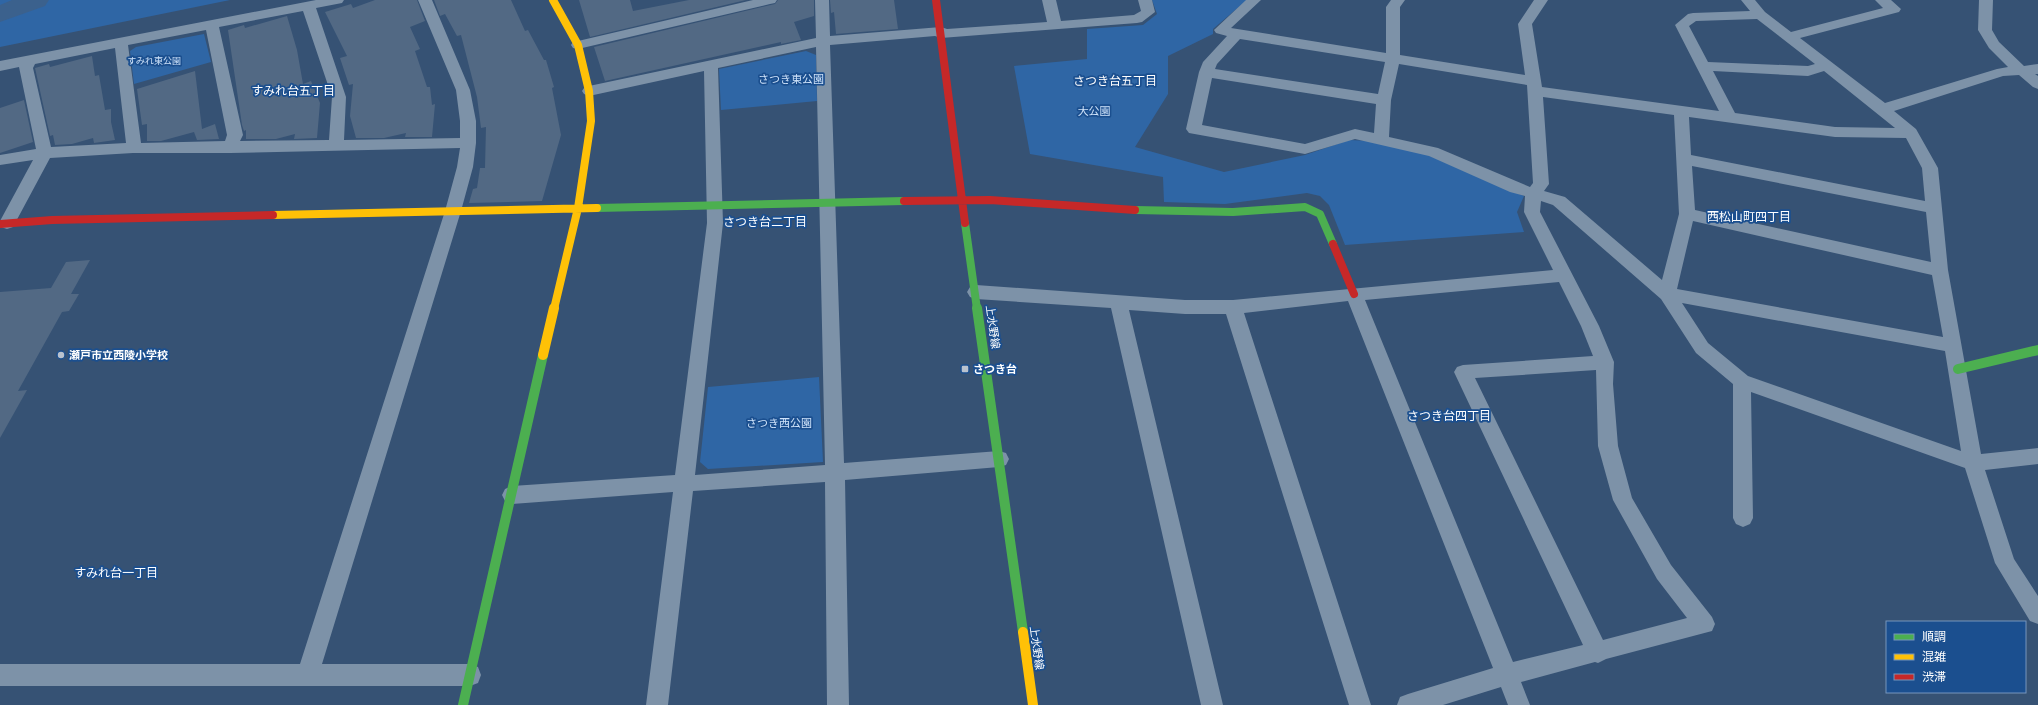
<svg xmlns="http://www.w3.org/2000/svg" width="2038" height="705" font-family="'Asap Condensed','Noto Sans JP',sans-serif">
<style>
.green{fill:#2f66a5}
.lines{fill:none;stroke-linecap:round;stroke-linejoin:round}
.river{fill:#3b618d;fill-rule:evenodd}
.building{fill:#526984}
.street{fill:#7d92a8;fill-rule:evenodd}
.fast-far1{stroke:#4caf50;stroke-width:8}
.fast{stroke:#4caf50;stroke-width:10}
.slow-far1{stroke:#ffc107;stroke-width:8}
.slow{stroke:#ffc107;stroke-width:10}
.jam{stroke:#c62828;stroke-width:8}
.poi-dot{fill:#b9c2ce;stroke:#1b4f8f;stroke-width:1.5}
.labels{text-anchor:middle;stroke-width:3.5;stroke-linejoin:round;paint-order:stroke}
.far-park-label{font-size:9px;fill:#cfe3fa;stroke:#1b4f8f}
.park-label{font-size:11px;fill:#cfe3fa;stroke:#1b4f8f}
.street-label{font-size:11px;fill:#fff;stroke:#1b4f8f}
.poi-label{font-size:11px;font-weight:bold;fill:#fff;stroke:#1b4f8f;text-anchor:start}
.neighbourhood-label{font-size:12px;fill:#fff;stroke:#1b4f8f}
</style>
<rect width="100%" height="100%" fill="#365274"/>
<path class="green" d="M0 0H230L0 47Z
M1152 0H1247L1213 29V34L1168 56V94L1135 147 1224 172 1305 155 1349 140 1372 141 1428 155 1524 196 1517 212 1524 232 1345 245 1329 205 1320 196 1307 193 1225 204 1164 202 1163 177 1030 154 1014 66 1087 59V29L1143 25 1157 14Z
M204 34 211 62 134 84 130 51 136 47Z
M806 51 816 55 817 101 721 110 719 69Z
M819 377 823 462 708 469 700 462 708 387Z"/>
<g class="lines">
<path class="river" d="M12 0H49L45 6 0 22V5Z"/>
</g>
<path class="building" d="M375 0H417L425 21 410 27 420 49 415 51 427 87H430L432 105 435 104 432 137H405L406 133 384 138H356L350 116 353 84 349 85 340 58 347 56 325 12 351 4 353 8Z
M434 0H511L525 31 528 30 544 60H546L554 87 552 88 561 135 542 201 469 203 473 189 477 188 480 168H485L486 127 481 128 477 97 461 35 457 36 445 14 440 16Z
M579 0H630L633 11 689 0H746L590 37Z
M778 0H814V16L794 22 801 40 781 44V42L605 81 594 47 775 4Z
M830 0H894L898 29 836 34 834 12 831 13Z
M287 16 297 50 303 84 311 81 320 103 317 138 294 139 295 134 276 139H246V130L244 131 242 125 228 30 244 25 245 28Z
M92 56 95 76 99 75 105 110 111 109V122L115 140 94 143 93 138 72 144 55 145 53 135 50 136 35 68 49 64 50 67Z
M195 71 202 129 215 124 219 139 197 140 194 132 161 141H147V124L142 125 137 89Z
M24 100 33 142 0 153V108Z
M90 260 71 294H79L69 311 62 312 18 391 27 390 0 438V292L51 288 66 262Z"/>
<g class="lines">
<path class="street" d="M316 0H344L342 3 316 8 346 97 344 140 460 138V121L456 90 418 0H432L470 90 476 121V143L473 167 461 211 322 664H470L478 667 481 675 478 683 470 686H0V664H300L445 211 457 167 460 148 230 153H133L50 158 13 227 7 229 1 227 0 221 33 160 0 165V155L36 149 19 67 0 71V61ZM303 11 332 97 329 140 240 141 243 135 219 27ZM206 30 227 135 225 141 141 143 128 45ZM115 48 126 143 51 147 33 68 35 64Z
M753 0H777L775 3 770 4 578 49 573 48 571 45 573 42 578 41Z
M815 0H829L830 36 941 27 947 29 1047 22 1042 0H1056L1061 21 1134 15 1141 11 1138 0H1152L1155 12 1142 22 1137 23 941 38 935 36 830 45 844 463 999 451 1006 453 1009 459 1006 465 999 467 845 480 849 705H827L825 482 693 491 668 705H646L673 492 512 504 505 501 502 495 505 489 512 486 675 475 707 223 704 71 589 96 584 94 582 91 584 88 589 86 816 38ZM816 47 825 465 695 475 723 223 718 68Z
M1246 0H1261L1231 28 1386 53V7L1391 0H1405L1400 7V55L1525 75 1518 24 1534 0H1548L1532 24 1542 87 1719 111 1675 25 1688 14 1693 13 1750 11 1741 0H1755L1765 12 1791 32 1883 8 1875 0H1891L1901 9 1899 12 1800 38 1885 103 1997 69 2008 67 1989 48 1978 30 1979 0H1993L1992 30 1999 42 2024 66 2038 64V74H2035L2038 76V89L2033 87 2019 75 2003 76 1894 111 1916 129 1938 168 1948 270 1981 454 2038 448V464L1985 470 2014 559 2038 596V624L2030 621 1995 563 1965 468 1751 392 1753 518 1750 524 1743 527 1736 524 1733 518V384L1696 353 1661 299 1553 205 1541 201 1540 212 1599 326 1614 362 1613 384 1618 446 1632 498 1671 565 1712 617 1715 624 1712 631 1606 659 1598 663 1595 662 1521 682 1530 705H1508L1501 687 1443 705H1397L1400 697 1408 694 1493 668 1348 301 1244 313 1371 705H1349L1226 314H1185L1129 310 1223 705H1201L1111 308 976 299 970 297 967 292 970 287 976 285 1185 300H1233L1553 270 1524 212 1525 196 1510 192 1429 156 1355 139 1305 154 1189 133 1186 129 1199 72 1203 62 1227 36 1216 33 1214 30ZM1757 19 1815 64 1808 66 1708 62 1689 26 1696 21ZM1240 39 1385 62 1378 94 1215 69 1217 64ZM1399 64 1527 85 1533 183 1530 187 1438 148 1389 137 1391 100ZM1713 71 1808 76 1824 71 1895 128 1835 127 1735 113ZM1212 78 1376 104 1374 133 1355 129 1305 144 1202 125ZM1543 97 1674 115 1679 214 1662 280 1565 197 1544 191 1549 184ZM1689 117 1835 137 1906 138 1922 168 1925 201 1691 155ZM1692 166 1926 212 1931 262 1695 210ZM1693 221 1932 275 1943 337 1677 289ZM1559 282 1581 326 1593 356 1463 365 1457 367 1454 372 1583 645 1513 662 1365 300ZM1682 303 1945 351 1961 451 1748 376 1708 343ZM1596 370 1598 446 1613 500 1657 579 1687 618 1603 640 1475 378Z"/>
<path class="fast-far1" d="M597 208 904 201
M1135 210 1233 212 1305 207 1320 214 1333 244
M965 223 977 309"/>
<path class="fast" d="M977 308 1023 632
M1958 369 2038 350
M463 705 543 355"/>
<path class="slow-far1" d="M553 0 578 45 589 91 591 121 578 208 554 309
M273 215 597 208"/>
<path class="slow" d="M543 355 554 308
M1023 632 1033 705"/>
<path class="jam" d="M936 0 965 223
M904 201 990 200 1135 210
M0 224 52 220 273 215
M1333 244 1354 294"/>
</g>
<g class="poi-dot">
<circle cx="61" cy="355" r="4"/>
<rect x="961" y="365" width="8" height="8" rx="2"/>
</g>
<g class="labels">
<g class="far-park-label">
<text x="154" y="64">すみれ東公園</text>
</g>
<g class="park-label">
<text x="791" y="83">さつき東公園</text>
<text x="1094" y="115">大公園</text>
<text x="779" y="427">さつき西公園</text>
</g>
<g class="street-label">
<text transform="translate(993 327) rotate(82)" y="4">上水野線</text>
<text transform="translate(1037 648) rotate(82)" y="4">上水野線</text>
</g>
<g class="poi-label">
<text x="69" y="359">瀬戸市立西陵小学校</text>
<text x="973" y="373">さつき台</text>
</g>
<g class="neighbourhood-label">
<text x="1115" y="85">さつき台五丁目</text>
<text x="293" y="95">すみれ台五丁目</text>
<text x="1749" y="221">西松山町四丁目</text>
<text x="765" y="226">さつき台二丁目</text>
<text x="1449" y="420">さつき台四丁目</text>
<text x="116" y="577">すみれ台一丁目</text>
</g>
</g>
<rect x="1886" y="621" width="140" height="72" fill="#1b4f8f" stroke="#7695bc"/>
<rect x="1894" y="634" width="20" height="6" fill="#4caf50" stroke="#7695bc"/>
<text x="1922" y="641" font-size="12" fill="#ffffff">順調</text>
<rect x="1894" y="654" width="20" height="6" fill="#ffc107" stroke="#7695bc"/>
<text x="1922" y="661" font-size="12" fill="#ffffff">混雑</text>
<rect x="1894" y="674" width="20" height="6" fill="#c62828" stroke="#7695bc"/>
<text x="1922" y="681" font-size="12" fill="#ffffff">渋滞</text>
</svg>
